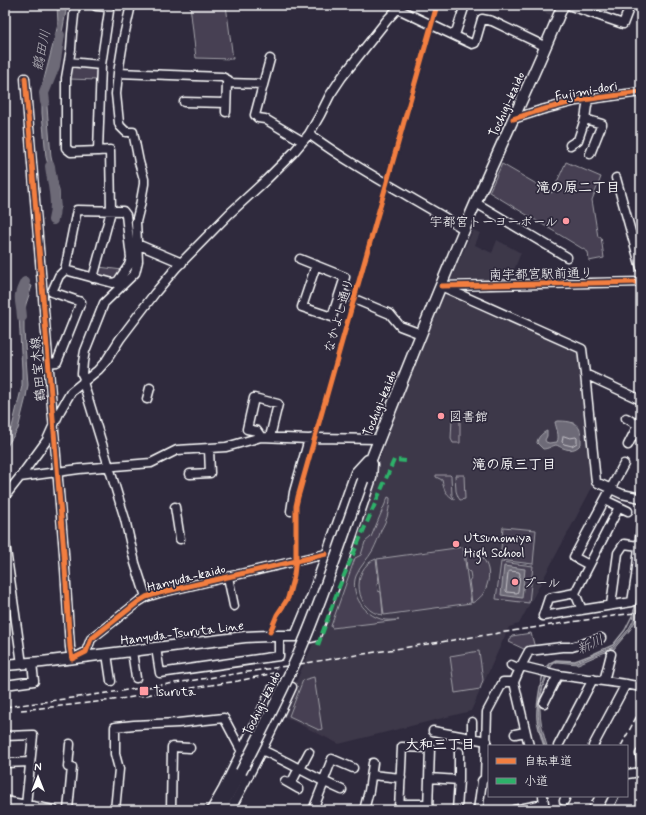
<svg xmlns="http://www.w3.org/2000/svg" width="646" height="815" font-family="Mynerve,'Klee One',sans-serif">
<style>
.built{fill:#3c3749}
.green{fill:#464152;stroke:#a2a0a8}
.water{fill:#6d6a77;stroke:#a7a6ad}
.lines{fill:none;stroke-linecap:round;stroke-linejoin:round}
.shore{stroke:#c5c3c9;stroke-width:1}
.stream{stroke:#a7a6ad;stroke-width:1.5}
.river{stroke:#6d6a77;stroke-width:10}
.minor-casing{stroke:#fff;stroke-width:11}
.major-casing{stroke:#fff;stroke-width:13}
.minor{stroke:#2f2a3d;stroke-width:8}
.major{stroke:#2f2a3d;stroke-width:10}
.rail{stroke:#fff;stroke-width:1.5;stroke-dasharray:6 3;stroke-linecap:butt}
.major-bridge-casing{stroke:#fff;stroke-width:13;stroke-linecap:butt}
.major-bridge{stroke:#2f2a3d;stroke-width:10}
.quiet{stroke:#2db169;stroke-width:4;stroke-dasharray:8 4;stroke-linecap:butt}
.cycleway-casing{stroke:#2f2a3d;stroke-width:8}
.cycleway{stroke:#f27e40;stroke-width:5}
.poi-dot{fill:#ff9aa2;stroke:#2f2a3d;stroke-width:1.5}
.labels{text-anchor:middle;stroke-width:3.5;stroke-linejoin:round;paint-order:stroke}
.street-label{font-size:13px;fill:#fff;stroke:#2f2a3d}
.poi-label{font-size:13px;fill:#fff;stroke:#2f2a3d;text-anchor:start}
.water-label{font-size:14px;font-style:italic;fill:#b6b4bb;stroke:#2f2a3d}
.neighbourhood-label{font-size:14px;font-weight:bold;fill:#fff;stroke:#2f2a3d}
</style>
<rect width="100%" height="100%" fill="#2f2a3d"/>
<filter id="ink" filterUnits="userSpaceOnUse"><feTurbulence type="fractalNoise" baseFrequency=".025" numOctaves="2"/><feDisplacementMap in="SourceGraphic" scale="8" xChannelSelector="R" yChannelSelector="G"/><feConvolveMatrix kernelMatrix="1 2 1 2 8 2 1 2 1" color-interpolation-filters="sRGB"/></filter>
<g filter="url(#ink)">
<path class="built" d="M525 5H558L553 16Z
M473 230 480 233 475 245 492 253 497 240 521 253 509 282 449 283Z
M445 293 581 351 594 484 519 624 509 627 471 711 339 744 281 715 323 622 397 409Z"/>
<path class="green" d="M190 5H226L233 59 196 58Z
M72 65 95 68 98 71 97 80 69 79Z
M566 162 601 177 592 200 598 237H601L604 258 589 261 588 252 489 192 502 164 552 193Z
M99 267 122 270 115 279 98 277 97 273Z
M452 419H460V443H453L451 439Z
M436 475H450L451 476 452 495 455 500C446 494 444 491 442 480L436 477Z
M455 475H464L465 499 460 500 458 497 456 491Z
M388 497 390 498C390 503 389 508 388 513 387 519 384 525 381 530 379 537 376 544 373 550 368 559 360 566 356 576 350 592 362 612 378 618 384 621 392 620 399 620L332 628 331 626 355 558 361 555 365 542 371 537Z
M503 527 536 530 533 564 500 560Z
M463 547 471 603 384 615 377 559Z
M465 547C482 551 493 567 487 585 485 593 480 599 472 603L469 581 471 578 470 572 467 570Z
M376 559 379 582 377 584 378 591 381 592 383 615C355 613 350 568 376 559Z
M501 562 533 566 529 603 496 599Z
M531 633 535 648 526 650 509 642 512 636Z
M479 651 483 680 480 689 455 693 450 656Z
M314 677 322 729 319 730 289 716 303 680Z"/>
<path class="water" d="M57 5H66V11L61 38 46 82V94L51 157 59 191 60 207 55 220 51 218 53 211 54 194 53 183 46 157 42 113V87L55 37 58 24Z
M23 283 32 286 26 304 24 315V331L28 385 26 397 18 429 5 449V438L12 427 22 386V370L19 315 21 293Z
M557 421C561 421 566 421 570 422 582 425 581 434 581 444 576 450 570 451 563 448 562 448 557 445 556 445 554 445 548 449 543 449L537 443C537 438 542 433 547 431V436L545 440 546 442 549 443 557 442C560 436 556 428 555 422Z
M641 565V579L636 620 630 630 617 645 614 649 609 651 603 653 578 664 557 662 552 665 551 667C548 674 545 681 543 687 537 707 541 727 547 746H545C543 740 541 734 540 728 535 706 542 686 549 666L553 662 558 661 577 662 613 647 628 630 633 621Z
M504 566 525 569 522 598 501 595Z"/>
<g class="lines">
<path class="shore" d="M564 436 570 438 576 437 577 438V443L572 446 564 444 562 442 563 437Z
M510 571 519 572 520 574 518 591 517 593 507 592 506 591 508 573Z"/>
<path class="stream" d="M545 670 546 667 550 663 556 660 575 661 591 655 613 645 625 630 632 616 636 605
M543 675C540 685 536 708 537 719 538 728 541 737 544 746"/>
<path class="river" d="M45 102 44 93 55 66 60 35
M50 166C52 183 58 203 53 220
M22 317C21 300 16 299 25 282"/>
<g class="minor-casing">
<path id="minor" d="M75 5 72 34 71 49 66 78V148L71 152 98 151
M131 5 124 36 118 73 116 94 119 123 120 126 126 132H133L139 162 144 179V184L140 206 136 222 138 261 135 273 104 303 85 351 83 362 82 374 84 378 83 382 125 519 135 563 146 597
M568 5 623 24 628 11
M398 9 472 44 475 43 482 19 492 21 540 44
M455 35 465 5
M270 59 255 115 258 118 265 119 302 141
M69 62 101 65
M118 73 222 77 228 80 227 83 263 84
M25 78 64 553 70 647 72 659 86 652 91 639 138 602 146 597 159 593 326 554
M588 99 585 119 602 124 590 154
M184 102 226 103
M226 112 227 83
M513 119 541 110 576 101 641 92
M309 134C358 170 412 197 464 229
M570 145 578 140 585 119
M616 178 641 268
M476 203 567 257
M137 244 182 263
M300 259 345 277 332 317 302 307 316 265
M93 278 111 211 110 150 98 151 101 65 109 11 107 7 96 6V5
M441 286 582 349 585 374 641 400
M444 286 641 282
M340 293 390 314 400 326 421 334
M48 363 57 362 81 302 52 292 59 276 65 270 113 283 118 281 129 265 131 258 126 215 123 211 77 210 65 270
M585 374 596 482 622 494 641 498
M147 399 150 388
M626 418 638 425
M261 437 257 431 247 429 254 398 278 404 270 437
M628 445 641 419
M190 474 210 473 209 449
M20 477 79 469 151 463 177 450 226 447 261 437 309 439 317 438 379 439
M5 496 20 477 47 440 60 411 71 392 98 370 106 361 120 339 155 293 176 268 229 214 266 180 293 153 309 134 320 115 330 95 342 77 387 20 401 5
M605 500 628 511
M175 507 180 539
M619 507 575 593 549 598 543 616 632 602 636 576 641 528
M291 511 294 492 309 439
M5 543 22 664
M589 565 574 557 624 464
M228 577 234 606
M575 593 582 610
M611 605 618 553 624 544 639 546
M156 648 160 673 279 656V636
M132 651 136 678
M107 654 111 681
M511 665 520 669
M521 666 529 651 562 647H572L601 638
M604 681 611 654
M514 682 529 746
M5 685 34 681 32 663
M544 703 558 675
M472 722V739
M433 731 487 741
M515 734 525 732
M5 736 33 735 26 805
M558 746 593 679
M593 746 626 684
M262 750C290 763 315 778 342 790
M640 754 641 759
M5 763 30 762
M300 769 309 752
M627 774 641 772
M372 775 401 778
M429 778 459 780V752
M285 781 299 789
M323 782 332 759 353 768
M291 784 299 768
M543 796 545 810
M5 801 54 810
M564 801 566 796
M399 804H428
M68 810 72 767H68L70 744
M115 810 119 769 115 754V727L134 725 178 723 224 718 242 752
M171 810 172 747 190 748
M211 810 223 789 272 689H276
M230 810C252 770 273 729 292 687L289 688
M313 810 324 782
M364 810 369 791 373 763
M399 810 402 747 430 748 428 810
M457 810 459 780
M478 810 482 781 485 778 487 712 503 682H514L521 666 558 675 626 684 641 687
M514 810 544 804
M608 810V808L614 796"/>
</g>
<g class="major-casing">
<path id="major" d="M363 480C396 396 429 313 464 230 496 154 532 81 563 5
M296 636 313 595 356 473 368 460
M311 637 315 636 336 581 371 478 372 464
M5 665 42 662 245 637 269 636H299
M220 810 241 772"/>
</g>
<use href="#minor" class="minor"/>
<use href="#major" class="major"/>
<path class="rail" d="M5 707C218 679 429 642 641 612
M21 710 71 705 113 700 238 681 274 673
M621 746 641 708
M587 810 595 796"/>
<g class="major-bridge-casing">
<path id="major-bridge" d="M241 772C262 730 284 689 302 646 325 592 343 535 363 480"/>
</g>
<use href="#major-bridge" class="major-bridge"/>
<path class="quiet" d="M318 645 339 587 394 460 407 461"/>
<g class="cycleway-casing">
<path id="cycleway" d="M25 78 64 553 70 647 72 659 86 652 91 639 138 602 146 597 159 593 326 554
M513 119 541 110 576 101 641 92
M441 286 641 282
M270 632 277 615 283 606 288 598 294 575 296 558V506L298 497 437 5"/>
</g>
<use href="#cycleway" class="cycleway"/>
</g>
</g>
<g class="poi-dot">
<circle cx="566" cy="221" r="4"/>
<circle cx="441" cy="416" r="4"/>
<circle cx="456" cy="544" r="4"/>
<circle cx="515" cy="582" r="4"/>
<rect x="139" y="686" width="10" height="10" rx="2"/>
</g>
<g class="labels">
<g class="street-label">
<text transform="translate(586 90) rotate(-10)" y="5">Fujimi-dori</text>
<text transform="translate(506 104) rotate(-66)" y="5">Tochigi-kaido</text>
<text transform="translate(541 273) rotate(-1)" y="5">南宇都宮駅前通り</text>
<text transform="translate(338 315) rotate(-74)" y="5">なかよし通り</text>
<text transform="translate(37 369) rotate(-95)" y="5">鶴田宝木線</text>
<text transform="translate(379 403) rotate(-68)" y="5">Tochigi-kaido</text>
<text transform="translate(186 577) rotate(-14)" y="5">Hanyuda-kaido</text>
<text transform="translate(182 632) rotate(-7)" y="5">Hanyuda-Tsuruta Line</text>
<text transform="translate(261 703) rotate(-64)" y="5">Tochigi-kaido</text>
</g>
<g class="poi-label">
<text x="558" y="226" text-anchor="end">宇都宮トーヨーボール</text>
<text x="449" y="421">図書館</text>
<text x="464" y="542">Utsunomiya<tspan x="464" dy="15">High School</tspan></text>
<text x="523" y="587">プール</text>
<text x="153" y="696">Tsuruta</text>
</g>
<g class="water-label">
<text transform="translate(41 50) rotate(-78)" y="5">鶴田川</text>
<text transform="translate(590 644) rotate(-24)" y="5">新川</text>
</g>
<g class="neighbourhood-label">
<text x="578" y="192">滝の原二丁目</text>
<text x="514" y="469">滝の原三丁目</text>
<text x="440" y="749">大和三丁目</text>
</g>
</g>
<rect width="646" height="815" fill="none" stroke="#2f2a3d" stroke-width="20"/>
<rect x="10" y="10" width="626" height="795" fill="none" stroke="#fff" stroke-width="1.5" filter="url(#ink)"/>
<rect x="488" y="745" width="140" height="52" fill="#2f2a3d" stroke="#827f8b"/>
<rect x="496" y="758" width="20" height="6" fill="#f27e40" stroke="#827f8b"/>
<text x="524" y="765" font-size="12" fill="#ffffff">自転車道</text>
<rect x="496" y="778" width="20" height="6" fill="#2db169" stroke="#827f8b"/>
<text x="524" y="785" font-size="12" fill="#ffffff">小道</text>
<g transform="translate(38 777)" stroke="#2f2a3d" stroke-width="3" paint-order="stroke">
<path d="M0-3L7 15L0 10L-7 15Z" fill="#ffffff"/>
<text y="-6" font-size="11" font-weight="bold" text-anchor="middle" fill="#ffffff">N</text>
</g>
</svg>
